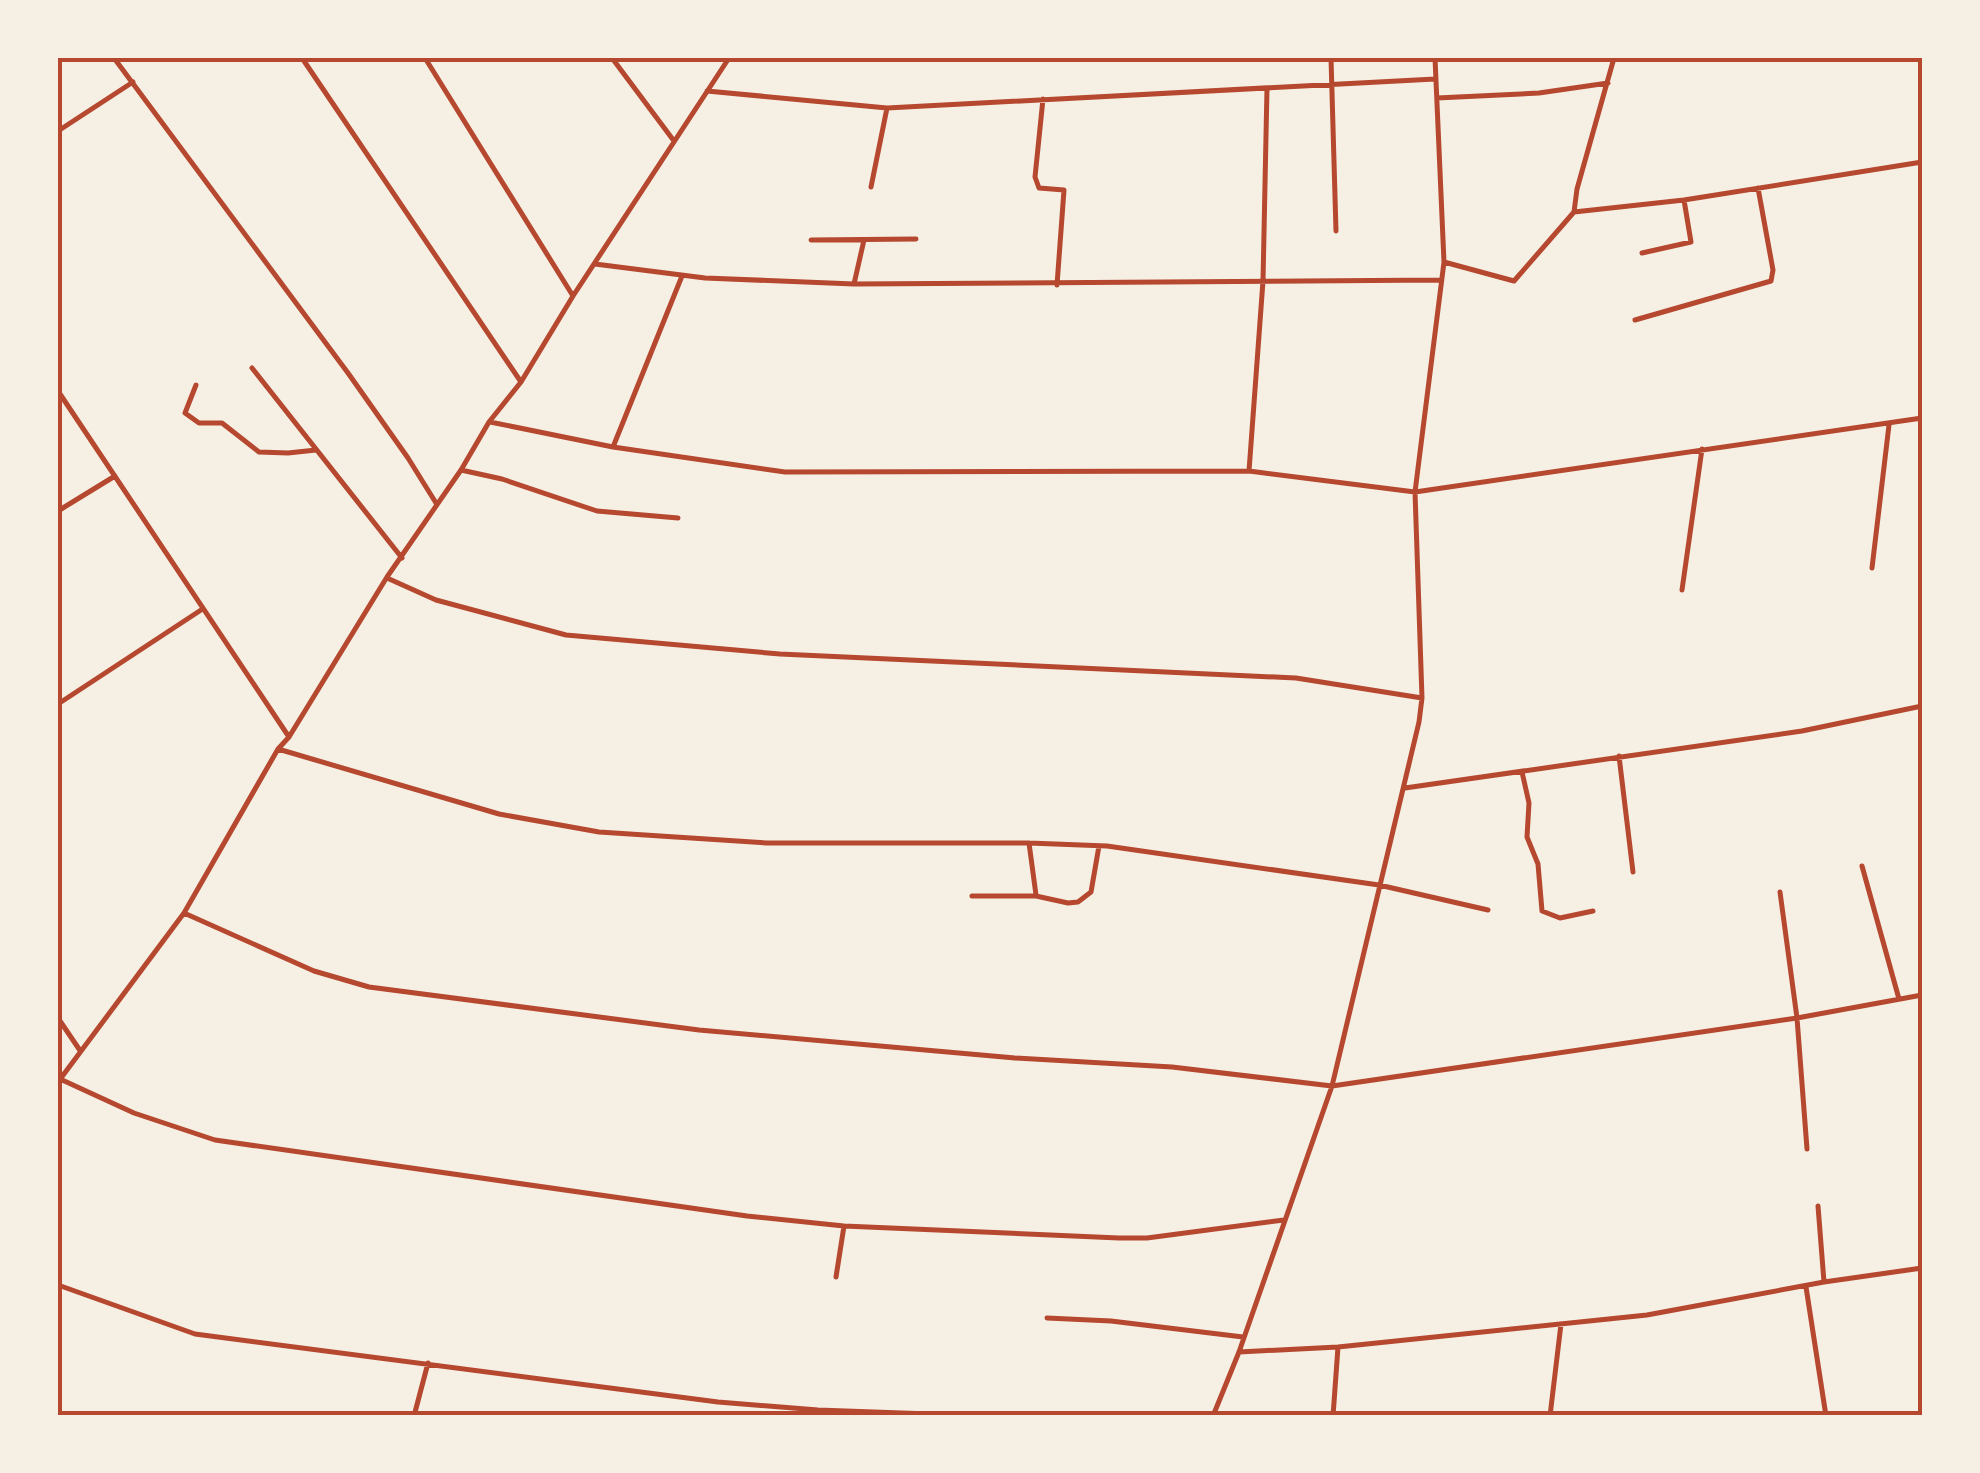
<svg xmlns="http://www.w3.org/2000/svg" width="1980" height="1473" font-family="'Work Sans',sans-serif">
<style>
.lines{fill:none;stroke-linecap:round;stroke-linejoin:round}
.minor{stroke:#b5482f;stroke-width:5}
.neatline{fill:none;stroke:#b5482f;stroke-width:4}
</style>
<rect width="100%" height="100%" fill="#f6efe4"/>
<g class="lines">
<path class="minor" d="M114 58 348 373 408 458 436 503
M302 58 521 382
M425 58 573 296
M612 58 674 141
M1331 58 1336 231
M707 91 887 108 1435 79
M1437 98 1539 93 1608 83
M1043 99 1035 177 1039 188 1064 190 1057 285
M58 131 133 82
M871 187 887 108
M1574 212 1577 189 1614 58
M811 240 916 239
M1642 253 1691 242 1684 200
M1444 262 1514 281 1574 212 1684 200 1922 162
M595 264 705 278 854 284 1440 280
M854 284 864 240
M1635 320 1771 281 1773 270 1758 188
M252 368 402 558
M196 385 185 413 199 423H222L259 452 288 453 316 450
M58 391 289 737
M490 422 613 447 785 472 1249 471 1263 281 1267 88
M613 447 682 276
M461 470 502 479 597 511 678 518
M1249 471 1415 492 1922 418
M58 511 115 476
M1872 568 1889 425
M387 578 436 600 566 635 780 654 1296 678 1422 698
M1682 590 1702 449
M58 704 201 610
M278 749 499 814 599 832 767 843H1029L1107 846 1379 885 1488 910
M1619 756 1633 872
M1522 772 1529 803 1527 837 1538 864 1542 911 1560 918 1593 911
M1405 788 1802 731 1922 706
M1029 843 1036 895
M1862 866 1899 999
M1780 892 1797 1018 1807 1149
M972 896H1036L1068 903 1078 902 1091 892 1099 846
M184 913 314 971 369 987 699 1030 1015 1058 1172 1067 1332 1086 1797 1018 1922 995
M58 1018 79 1049
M60 1079 134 1113 215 1140 747 1216 844 1226
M58 1082 184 913 278 749 289 737 387 577 461 470 489 422 521 382 573 296 729 58
M1818 1206 1824 1282
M836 1277 844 1226 1119 1238H1147L1284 1220
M58 1285 195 1334 718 1402 818 1410 986 1416
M1806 1287 1826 1416
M1047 1318 1111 1321 1243 1337
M1239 1352 1338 1347 1647 1315 1824 1282 1922 1268
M414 1416 428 1363
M1213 1416 1239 1352 1332 1086 1419 722 1422 698 1415 492 1444 262 1435 58
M1333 1416 1338 1347
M1550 1416 1561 1324"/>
</g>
<rect width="1980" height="1473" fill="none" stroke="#f6efe4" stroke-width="120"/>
<rect x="60" y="60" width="1860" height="1353" class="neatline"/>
</svg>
